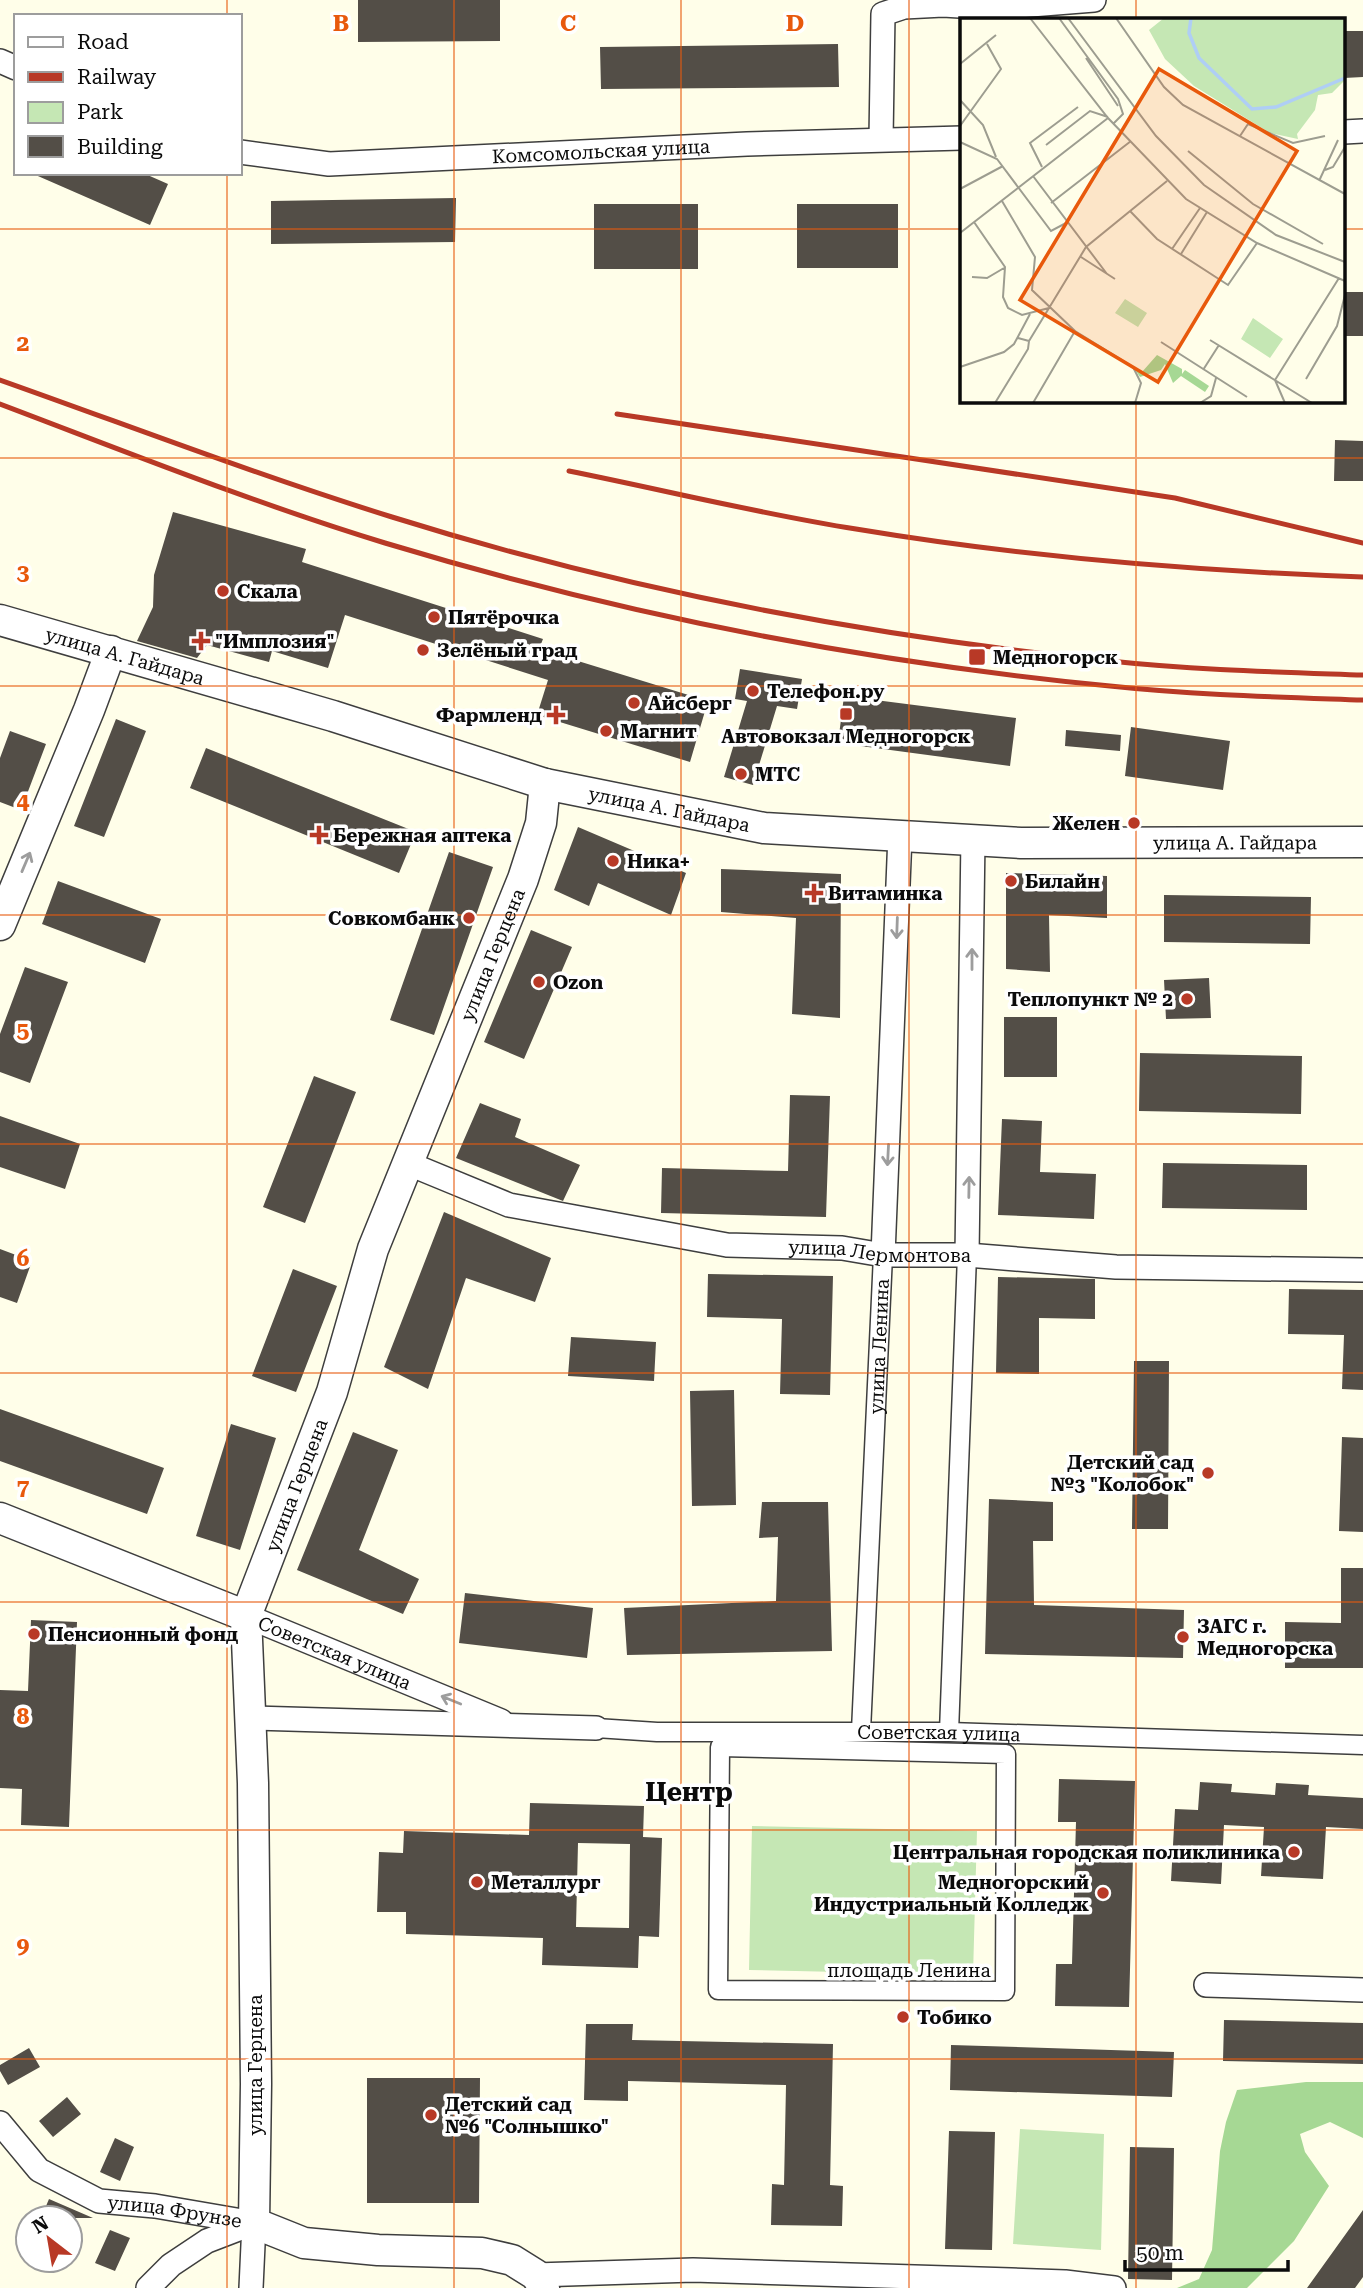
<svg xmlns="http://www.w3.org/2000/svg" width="1363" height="2288" font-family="'Roboto Serif',serif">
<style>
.green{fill:#c5e7b4}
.forest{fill:#a6d894}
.building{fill:#534e47;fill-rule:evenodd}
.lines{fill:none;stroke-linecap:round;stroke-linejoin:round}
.pedestrian-casing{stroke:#3e3e3e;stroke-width:21}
.minor-casing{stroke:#3e3e3e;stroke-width:26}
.tertiary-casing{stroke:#3e3e3e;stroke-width:33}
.pedestrian{stroke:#fff;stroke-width:18}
.minor{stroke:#fff;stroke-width:23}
.tertiary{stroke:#fff;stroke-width:30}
.rail{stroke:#b83926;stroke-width:5}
.oneway{stroke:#9d9d9d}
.grid{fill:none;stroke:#e8590c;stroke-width:2;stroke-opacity:0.55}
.poi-dot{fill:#b83926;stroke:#fff;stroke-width:2.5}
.labels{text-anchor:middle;stroke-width:7;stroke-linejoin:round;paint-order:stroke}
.street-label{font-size:19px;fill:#0b0b0b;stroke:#fff}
.poi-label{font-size:19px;font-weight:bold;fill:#0b0b0b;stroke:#fff;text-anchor:start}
.district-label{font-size:26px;font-weight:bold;fill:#0b0b0b;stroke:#fff}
.inset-river{fill:none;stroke:#afcef5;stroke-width:3.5}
.inset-road{fill:none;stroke:#9d9d90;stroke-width:2}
.view{fill:#e8590c;fill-opacity:0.15;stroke:#e8590c;stroke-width:3.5}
.inset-edge{fill:none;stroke:#0b0b0b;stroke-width:3.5}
.grid-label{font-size:23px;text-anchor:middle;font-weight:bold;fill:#e8590c;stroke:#fff;stroke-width:7;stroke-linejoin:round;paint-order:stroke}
</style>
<rect width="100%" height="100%" fill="#fffee9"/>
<path class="green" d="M752 1826 977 1831 973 1975 749 1970Z
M1020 2129 1104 2134 1101 2250 1013 2244Z"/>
<path class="forest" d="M1306 2082H1363V2138L1330 2122 1300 2134 1305 2152 1329 2186 1294 2241 1247 2288H1177L1199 2279 1212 2250 1220 2151 1226 2122 1237 2090Z"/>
<path class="building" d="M358 0H500V41L358 42Z
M1344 31H1363V77L1344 78Z
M838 44 839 87 601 89 600 47Z
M31 173H143L168 184 150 225Z
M456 198 455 242 271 244V201Z
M594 204H698V269H594Z
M797 204H898V268H797Z
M1346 292H1363V336H1346Z
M1335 440 1363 441V481H1334Z
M173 512 306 549 302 562 543 639 539 649 708 701 690 762 537 715 548 680 345 615 328 668 272 651 269 662 207 645 197 658 137 641 153 607 154 575Z
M740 669 802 679 797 709 777 706 753 785 724 777 747 701 735 699Z
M844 696 1016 718 1010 766 838 743Z
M116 719 146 731 104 837 74 826Z
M1131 727 1230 741 1223 790 1125 776Z
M1066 730 1121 735 1120 751 1065 746Z
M10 731 46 744 21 810 0 802V758Z
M206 748 416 832 399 873 190 788Z
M578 827 686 873 671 915 598 883 589 906 554 890Z
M449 852 493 867 434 1035 390 1020Z
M721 869 841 874 840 1018 792 1014 796 918 721 912Z
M1006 873 1107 876V918L1049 915 1050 972 1006 969Z
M58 881 161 919 145 963 42 924Z
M1164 895 1311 897 1310 944 1164 942Z
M531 930 572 947 524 1059 484 1042Z
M25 967 68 982 30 1083 0 1072V1034Z
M1209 978 1211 1018 1166 1019 1164 980Z
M1004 1017H1057V1077H1004Z
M1140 1053 1302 1056 1301 1114 1139 1111Z
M314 1076 356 1092 305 1223 263 1207Z
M790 1095 830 1096 826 1217 661 1213 662 1168 788 1171Z
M480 1103 521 1119 515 1137 580 1165 563 1201 456 1158Z
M0 1116 80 1144 65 1189 0 1167Z
M1002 1119 1042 1121 1040 1172 1096 1174 1094 1219 998 1215Z
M1163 1163 1307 1165V1210L1162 1208Z
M444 1212 551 1258 535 1302 466 1278 428 1389 384 1367Z
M0 1249 32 1261 17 1303 0 1297Z
M293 1269 337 1286 296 1392 252 1376Z
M708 1274 833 1276 830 1395 780 1394 782 1319 707 1317Z
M998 1277 1095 1279V1319L1039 1318V1374L996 1373Z
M1289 1289 1363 1290V1390L1342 1389 1344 1335 1288 1334Z
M571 1337 656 1342 654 1381 568 1376Z
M1134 1361H1169L1168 1529H1132Z
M734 1390 736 1505 692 1506 690 1391Z
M0 1409 164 1468 147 1514 0 1461Z
M231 1424 276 1438 240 1550 196 1536Z
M353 1432 398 1450 359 1550 419 1579 403 1614 297 1570Z
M1342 1437 1363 1438V1532L1339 1531Z
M989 1499 1053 1502V1541H1033L1034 1605 1184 1610 1183 1658 985 1654Z
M762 1502H828L832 1651 627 1655 624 1608 776 1601 778 1537 759 1538Z
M1341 1568H1363V1668H1285V1622L1341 1623Z
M465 1593 593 1608 587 1658 459 1643Z
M31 1620 77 1622 69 1827 21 1825 22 1789 0 1788V1690L28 1691Z
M1059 1779 1135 1781 1129 2007 1055 2006 1056 1964H1072L1076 1822H1058Z
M1200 1782 1232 1784 1231 1792 1275 1795 1276 1783 1309 1785 1308 1795 1363 1798V1829L1326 1827 1323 1879 1261 1876 1264 1827 1224 1825 1221 1884 1171 1881 1175 1809 1198 1810Z
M530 1803 644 1806 643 1837 662 1838 659 1937 639 1936 638 1968 542 1965 543 1938 406 1934V1912H377L379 1852 403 1853 404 1831 529 1835ZM578 1843 630 1844 629 1928 576 1927Z
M1224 2020 1363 2023V2064L1223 2061Z
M586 2024H633L632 2040 833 2044 830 2185 843 2186 842 2226 771 2225 772 2184 784 2185 786 2085 628 2081V2101L584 2100Z
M951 2045 1174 2052 1172 2097 950 2090Z
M29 2048 40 2067 8 2085 0 2071V2065Z
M367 2078H480L479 2203H367Z
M67 2097 81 2114 53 2137 39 2121Z
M949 2131 995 2132 992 2250 945 2249Z
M115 2138 134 2147 120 2181 100 2172Z
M1130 2147 1174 2148 1172 2280 1128 2279Z
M49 2199 93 2218H41Z
M1363 2210V2277L1355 2288H1307Z
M110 2230 130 2238 115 2271 95 2263Z"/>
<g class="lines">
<g class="pedestrian-casing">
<g id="pedestrian">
<path id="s1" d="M596 1728 657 1732H949L1363 1745"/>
<path id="s2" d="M861 1731 883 1255"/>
<path d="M949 1732 967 1255"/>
<path d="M720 1747 1006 1754 1005 1991 718 1990Z"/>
</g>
</g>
<g class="minor-casing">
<g id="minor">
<path d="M0 61 16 68"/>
<path d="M1344 132 1363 131"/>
<path d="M881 139 883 14 904 7 943 5 993 8 1094 0"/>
<path id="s3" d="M240 152 329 164 747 144 962 138"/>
<path id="s4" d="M407 1163 509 1205 727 1245 842 1248 883 1255H967L1116 1267 1363 1270"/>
<path d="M883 1255 900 835"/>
<path d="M967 1255 973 838"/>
<path id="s5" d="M246 1616 501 1721"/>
<path d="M252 1718 596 1728"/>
<path d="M1206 1985 1363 1990"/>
<path id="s6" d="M0 2123 39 2170 99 2201 155 2206 254 2223"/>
<path d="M536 2275 693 2270 1011 2280 1065 2282 1114 2288"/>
<path d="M148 2288 171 2265 207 2241 254 2223"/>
<path d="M251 2288 254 2223"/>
</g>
</g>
<g class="tertiary-casing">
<g id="tertiary">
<path id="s7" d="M0 620 333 716 545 784 764 828 1021 843 1363 842"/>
<path d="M0 925 89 710 111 651"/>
<path d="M0 1518 246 1616"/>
<path id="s8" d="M544 2288 536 2275 512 2260 482 2253 378 2250 304 2243 254 2223 256 2084 253 1783 246 1616 332 1392 373 1249 523 879 541 823 545 784"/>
</g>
</g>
<use href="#pedestrian" class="pedestrian"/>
<use href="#minor" class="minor"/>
<use href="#tertiary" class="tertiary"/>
<path class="rail" d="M0 380C130 426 260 476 392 517 625 590 867 636 1110 661 1194 670 1279 672 1363 675
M0 404C127 452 254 503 385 543 620 614 864 662 1110 686 1194 695 1279 697 1363 700
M617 414 1175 498 1363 543
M569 471C664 490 760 514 856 529 1024 557 1193 571 1363 577"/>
</g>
<defs><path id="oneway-shaft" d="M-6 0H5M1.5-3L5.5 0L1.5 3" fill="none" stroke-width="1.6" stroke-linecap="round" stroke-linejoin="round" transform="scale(1.75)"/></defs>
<g class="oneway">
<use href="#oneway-shaft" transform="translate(26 862) rotate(-67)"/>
<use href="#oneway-shaft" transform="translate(897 928) rotate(92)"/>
<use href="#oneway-shaft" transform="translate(972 959) rotate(-90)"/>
<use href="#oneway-shaft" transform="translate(888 1155) rotate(93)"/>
<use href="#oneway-shaft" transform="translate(969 1187) rotate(-89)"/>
<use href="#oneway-shaft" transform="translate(451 1700) rotate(-158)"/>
</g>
<path class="grid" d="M227 0V16M454 0V2288M681 0V2288M909 0V2288M1136 0V19M227 173V2288M0 229H962M1344 229H1363M1136 401V2288M0 458H1363M0 686H1363M0 915H1363M0 1144H1363M0 1373H1363M0 1602H1363M0 1830H1363M0 2059H1363"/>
<g class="poi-dot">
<circle cx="223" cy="591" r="7"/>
<circle cx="434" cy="617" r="7"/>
<path d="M197.5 630.5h7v7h7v7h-7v7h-7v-7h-7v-7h7z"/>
<circle cx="423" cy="650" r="7"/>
<rect x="968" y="648" width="18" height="18" rx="3.5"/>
<circle cx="753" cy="691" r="7"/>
<circle cx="634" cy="703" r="7"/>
<rect x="839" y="707" width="14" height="14" rx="3.5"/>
<path d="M552.5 704.5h7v7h7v7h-7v7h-7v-7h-7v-7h7z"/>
<circle cx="606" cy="731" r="7"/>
<circle cx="741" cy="774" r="7"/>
<circle cx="1134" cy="823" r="7"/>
<path d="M315.5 824.5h7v7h7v7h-7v7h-7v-7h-7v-7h7z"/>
<circle cx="613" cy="861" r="7"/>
<circle cx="1011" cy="881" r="7"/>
<path d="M810.5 882.5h7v7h7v7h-7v7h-7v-7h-7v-7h7z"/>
<circle cx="469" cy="918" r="7"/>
<circle cx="539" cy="982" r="7"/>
<circle cx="1187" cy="999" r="7"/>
<circle cx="1208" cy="1473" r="7"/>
<circle cx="34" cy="1634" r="7"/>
<circle cx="1183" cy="1637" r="7"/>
<circle cx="1294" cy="1852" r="7"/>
<circle cx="477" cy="1882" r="7"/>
<circle cx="1103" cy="1893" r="7"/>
<circle cx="903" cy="2017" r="7"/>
<circle cx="431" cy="2115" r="7"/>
</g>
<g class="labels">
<g class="street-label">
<text dy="7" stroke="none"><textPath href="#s3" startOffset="362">Комсомольская улица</textPath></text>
<text dy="7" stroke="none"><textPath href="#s7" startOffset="130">улица А. Гайдара</textPath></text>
<text dy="7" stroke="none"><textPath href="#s7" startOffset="696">улица А. Гайдара</textPath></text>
<text dy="7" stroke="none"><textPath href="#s7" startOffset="1264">улица А. Гайдара</textPath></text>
<text dy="7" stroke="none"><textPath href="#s8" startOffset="1620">улица Герцена</textPath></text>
<text dy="7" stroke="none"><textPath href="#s4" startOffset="485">улица Лермонтова</textPath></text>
<text dy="7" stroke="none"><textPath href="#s2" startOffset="385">улица Ленина</textPath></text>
<text dy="7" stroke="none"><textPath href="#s8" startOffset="1054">улица Герцена</textPath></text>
<text dy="7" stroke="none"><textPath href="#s5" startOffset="96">Советская улица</textPath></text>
<text dy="7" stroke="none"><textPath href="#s1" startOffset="343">Советская улица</textPath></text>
<text x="909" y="1977">площадь Ленина</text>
<text transform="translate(255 2065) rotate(-90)" y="7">улица Герцена</text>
<text dy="7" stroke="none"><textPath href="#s6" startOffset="205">улица Фрунзе</textPath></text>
</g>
<g class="poi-label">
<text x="237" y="598">Скала</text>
<text x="448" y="624">Пятёрочка</text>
<text x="215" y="648">"Имплозия"</text>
<text x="437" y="657">Зелёный град</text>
<text x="993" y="664">Медногорск</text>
<text x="767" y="698">Телефон.ру</text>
<text x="648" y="710">Айсберг</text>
<text x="542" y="722" text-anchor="end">Фармленд</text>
<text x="620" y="738">Магнит</text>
<text x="846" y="743" text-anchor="middle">Автовокзал Медногорск</text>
<text x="755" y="781">МТС</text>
<text x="1120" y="830" text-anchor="end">Желен</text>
<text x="333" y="842">Бережная аптека</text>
<text x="627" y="868">Ника+</text>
<text x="1025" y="888">Билайн</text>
<text x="828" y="900">Витаминка</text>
<text x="455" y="925" text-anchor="end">Совкомбанк</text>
<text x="553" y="989">Ozon</text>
<text x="1173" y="1006" text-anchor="end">Теплопункт № 2</text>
<text x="1194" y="1469" text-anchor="end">Детский сад<tspan x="1194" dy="22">№3 "Колобок"</tspan></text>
<text x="1197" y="1633">ЗАГС г.<tspan x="1197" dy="22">Медногорска</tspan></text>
<text x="48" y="1641">Пенсионный фонд</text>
<text x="1280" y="1859" text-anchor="end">Центральная городская поликлиника</text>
<text x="491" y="1889">Металлург</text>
<text x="1089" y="1889" text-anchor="end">Медногорский<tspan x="1089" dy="22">Индустриальный Колледж</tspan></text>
<text x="917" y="2024">Тобико</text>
<text x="445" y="2111">Детский сад<tspan x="445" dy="22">№6 "Солнышко"</tspan></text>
</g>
<g class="district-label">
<text x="689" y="1801">Центр</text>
</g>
</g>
<g transform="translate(960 18)">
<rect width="385" height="385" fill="#fffee9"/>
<path d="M204 0H385V62L372 75 358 77 355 92 337 116 338 121 310 115 234 68 205 41 189 12ZM165 281 187 295 178 309 155 295ZM293 300 323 321 310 340 281 321Z" fill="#c5e7b4"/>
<path d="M197 337 222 351V356L225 352 249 368 245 374 221 358 213 365 205 346 201 352 180 359 174 350 182 354Z" fill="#a6d894"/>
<path class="inset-river" d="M231 0 229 15 239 40 292 91 316 89 385 60"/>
<path class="inset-road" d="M70 0 148 100 226 181 297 225 385 263M99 0 158 81 163 96 154 105M108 0 196 118 244 167 316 217 385 244M156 0 204 69 223 87 385 176M126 40 158 88M0 46 36 17M0 82 23 107 36 139M0 108 41 51 27 26M280 118 288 106 333 125 365 118M0 124 37 141 91 213 108 204M86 127 130 93 148 99M228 133 293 186 363 226M82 149 70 125 118 89M365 152 373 149 385 129M73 158 147 256M359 163 378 122M0 171 43 148M42 183 75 239 72 272 115 313 73 385M91 185 171 123M170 193 197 221 268 267 297 225M14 204 45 249 43 279 48 290 62 297 89 290M0 215 148 100M212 231 240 190M221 236 247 194M121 239 155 261M12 259 27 260 44 250M115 313 173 349 181 365 175 385M250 322 352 385M69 323 126 229 207 163M201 324 287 379M0 349 44 334 54 326 70 296M243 352 259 327M346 361 377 308 385 277M35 385 68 331 69 323 58 320M240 385 251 378 256 360M325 385 315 362 379 260"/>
<path class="view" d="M199 51 337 133 198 364 60 282Z"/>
<rect width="385" height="385" class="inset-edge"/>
</g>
<g class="grid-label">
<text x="341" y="31">B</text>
<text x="568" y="31">C</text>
<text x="795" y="31">D</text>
<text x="23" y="351">2</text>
<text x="23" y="580">3</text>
<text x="23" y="809">4</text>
<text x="23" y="1038">5</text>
<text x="23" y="1266">6</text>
<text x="23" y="1495">7</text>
<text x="23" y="1724">8</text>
<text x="23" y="1953">9</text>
</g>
<rect x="14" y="14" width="228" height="161" fill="#ffffff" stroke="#9d9d9d" stroke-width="2"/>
<rect x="28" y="37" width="35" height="10" fill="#ffffff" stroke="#9d9d9d" stroke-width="2"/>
<text x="77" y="49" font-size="21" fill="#0b0b0b">Road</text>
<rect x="28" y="72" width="35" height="10" fill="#b83926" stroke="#9d9d9d" stroke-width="2"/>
<text x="77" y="84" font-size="21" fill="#0b0b0b">Railway</text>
<rect x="28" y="102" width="35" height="21" fill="#c5e7b4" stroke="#9d9d9d" stroke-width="2"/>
<text x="77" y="119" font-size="21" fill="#0b0b0b">Park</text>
<rect x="28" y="136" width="35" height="21" fill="#534e47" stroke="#9d9d9d" stroke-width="2"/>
<text x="77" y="154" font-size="21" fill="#0b0b0b">Building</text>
<g transform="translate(49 2239) rotate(329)"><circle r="33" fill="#ffffff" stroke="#9d9d9d" stroke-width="2"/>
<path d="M0-5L12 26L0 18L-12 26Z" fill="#b83926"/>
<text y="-10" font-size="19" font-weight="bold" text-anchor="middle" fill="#0b0b0b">N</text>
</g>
<path d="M1125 2260v10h163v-10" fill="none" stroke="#0b0b0b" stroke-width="3.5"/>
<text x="1136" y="2260" font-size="21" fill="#0b0b0b" stroke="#ffffff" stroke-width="5" paint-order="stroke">50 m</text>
</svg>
